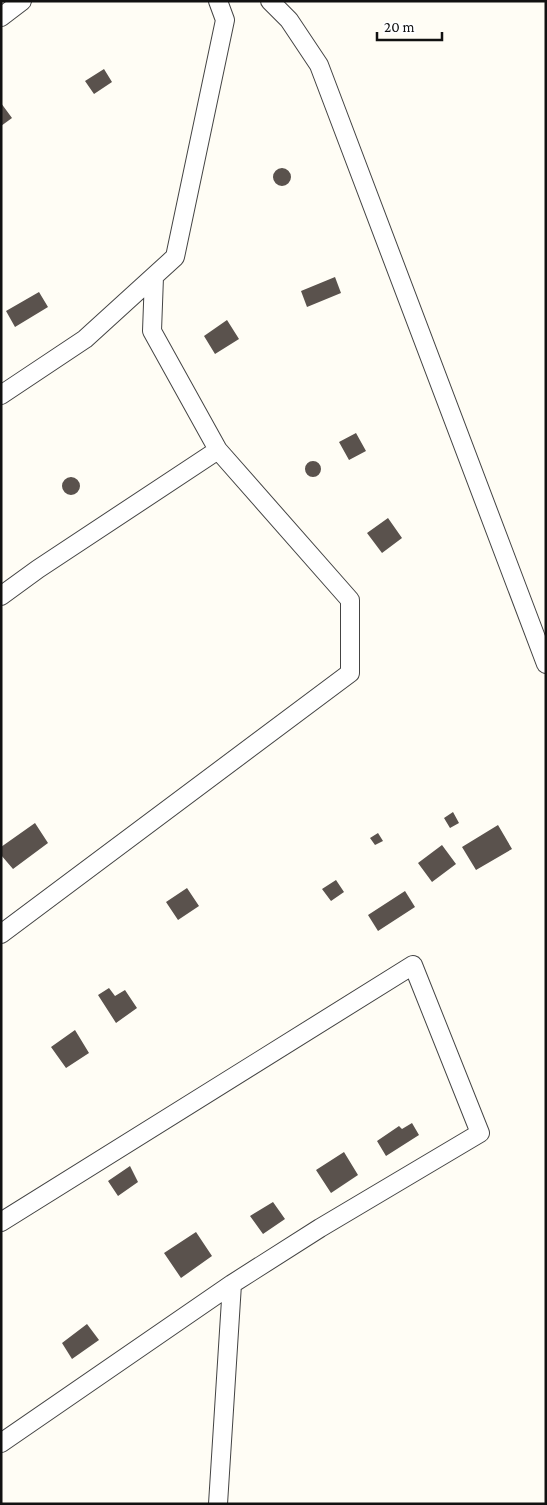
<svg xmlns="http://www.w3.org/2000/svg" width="547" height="1505" font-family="'Crimson Pro',serif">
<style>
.building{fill:#5a524d}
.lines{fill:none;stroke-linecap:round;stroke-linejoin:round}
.street-casing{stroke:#444;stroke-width:20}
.street{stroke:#fff;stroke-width:18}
</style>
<rect width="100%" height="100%" fill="#fffdf5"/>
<path class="building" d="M104 69 112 82 94 94 85 81Z
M1 103 12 118 1 126Z
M273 177a9 9 0 1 1 18 0a9 9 0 1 1-18 0Z
M335 277 341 293 307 307 301 291Z
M39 292 48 307 15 327 6 311Z
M227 320 239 339 215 354 204 336Z
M356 433 366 451 349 460 339 442Z
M305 469a8 8 0 1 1 16 0a8 8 0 1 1-16 0Z
M62 486a9 9 0 1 1 18 0a9 9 0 1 1-18 0Z
M388 518 402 538 382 553 367 533Z
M453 812 459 823 450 828 444 818Z
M35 823 48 843 13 869 1 855V847Z
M498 825 512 849 476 870 462 847Z
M378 833 383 841 375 845 370 838Z
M442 845 456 864 432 882 418 863Z
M336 880 344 892 331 901 322 889Z
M187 888 199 906 178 920 166 902Z
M405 891 415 907 378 931 368 915Z
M109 988 115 996 125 990 137 1008 116 1023 98 995Z
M75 1030 89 1053 66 1068 51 1047Z
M412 1123 419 1135 386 1156 377 1141 399 1126 402 1129Z
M344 1152 358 1175 331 1193 316 1170Z
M130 1166 138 1182 118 1196 108 1181Z
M273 1202 285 1219 263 1234 250 1216Z
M196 1232 212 1256 181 1278 164 1253Z
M87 1324 99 1340 72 1359 62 1343Z"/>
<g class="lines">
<g class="street-casing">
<path id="street" d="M270 1 289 20 319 65 546 664
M1 17 22 1
M1 395 85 339 175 257 225 20 218 1
M1 596 38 569 218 450 152 331 154 277
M1 934 350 673V600L218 450
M1 1222 413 965 480 1133 320 1228 232 1284 1 1443
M218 1504 232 1284"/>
</g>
<use href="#street" class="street"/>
</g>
<rect width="547" height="1505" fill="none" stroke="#111111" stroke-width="5"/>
<path d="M377 32v8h65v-8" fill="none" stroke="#111111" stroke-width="2.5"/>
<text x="384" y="32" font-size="15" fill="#111111" stroke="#ffffff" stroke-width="4" paint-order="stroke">20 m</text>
</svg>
